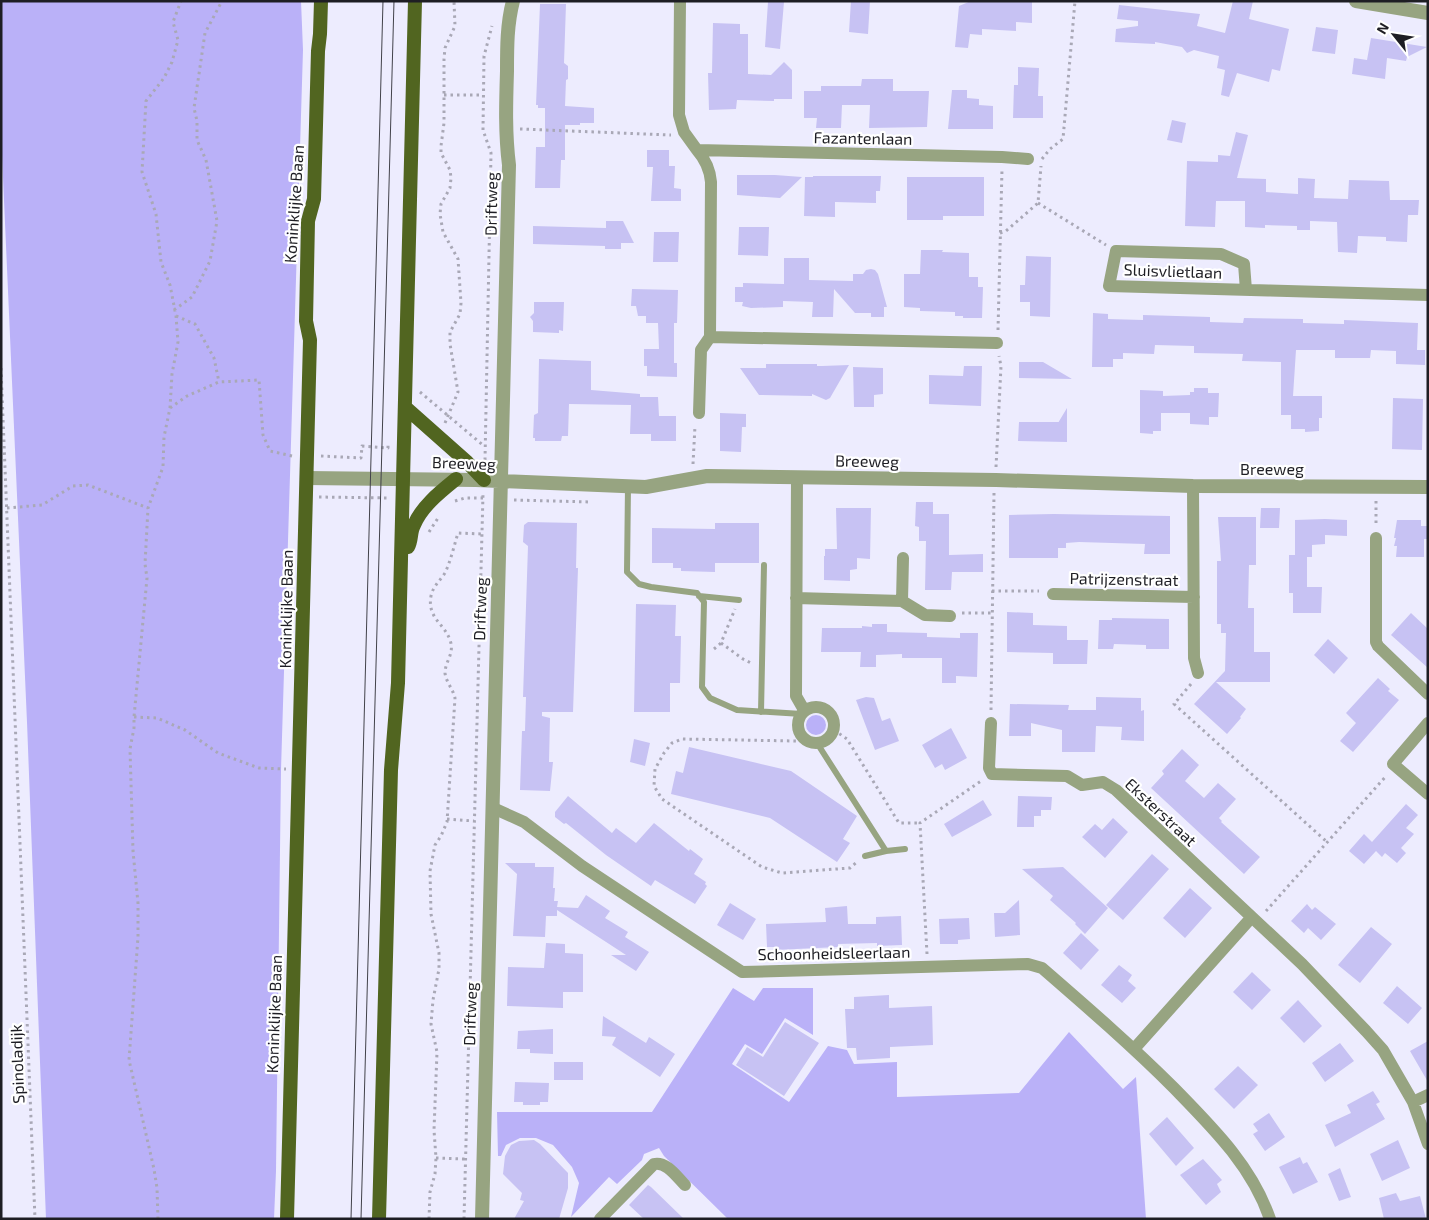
<svg xmlns="http://www.w3.org/2000/svg" width="1429" height="1220" font-family="'Exo 2',sans-serif">
<style>
.green{fill:#bab1f8}
.building{fill:#c7c2f3}
.lines{fill:none;stroke-linecap:round;stroke-linejoin:round}
.path{stroke:#a9a8b6;stroke-width:3;stroke-dasharray:2.5 4;stroke-linecap:butt}
.service{stroke:#97a481;stroke-width:6}
.minor{stroke:#97a481;stroke-width:12}
.tertiary{stroke:#97a481;stroke-width:14}
.primary{stroke:#516520;stroke-width:14}
.tram{stroke:#42424a;stroke-width:1}
.labels{text-anchor:middle;stroke-width:4.5;stroke-linejoin:round;paint-order:stroke}
.street-label{font-size:16px;fill:#1e1e24;stroke:#fff}
</style>
<rect width="100%" height="100%" fill="#edecfe"/>
<path class="green" d="M1 1H301L303 50 281 770 276 1171 274 1219H46L27 722 1 132Z
M806 725a10 10 0 1 1 20 0a10 10 0 1 1-20 0Z
M733 988 754 1001 763 988H813V1035L785 1018 762 1054 745 1044 732 1064 789 1102 828 1046 847 1050 854 1064 897 1062V1097L1019 1093 1069 1032 1123 1089 1136 1077 1146 1219H728L664 1156 659 1148 644 1154 642 1160 617 1184 609 1177 571 1217 579 1183 572 1167 553 1145 536 1138H520L506 1145 501 1156H498L497 1112H652Z"/>
<path class="building" d="M851 1H870L868 34 849 32Z
M971 1H1032V23L1016 22V31L982 29V35L970 34 968 48 955 47 959 6Z
M1233 1H1253L1249 19 1289 29 1280 71 1272 69 1269 82 1237 73 1229 97 1221 95 1225 70 1217 68 1219 56 1194 50 1187 53 1182 47 1155 42V44L1115 42 1116 29 1138 26V21L1117 19 1119 5 1200 14 1197 26 1225 33Z
M768 2H784L780 49 765 47Z
M540 4H566L564 63 568 66V79L566 80 565 106 594 108V123H580V125H565V160H561L560 188H535L536 147H545V108H538V105H536Z
M713 23 740 24V34H748V74L771 75 784 62 792 70V99H774V101L737 100 736 109 709 110 708 73H712Z
M1316 27 1338 30 1335 54 1312 51Z
M1371 38 1427 47 1407 57 1406 61 1387 58 1385 79 1352 74 1354 58 1367 60Z
M1018 67 1039 68 1038 96H1043V118H1013L1014 85H1018Z
M862 79H893V91H929L927 127 869 128 870 105H842L841 128H816L817 118H804V91H821V86H861Z
M952 90H967V98L979 99V105L993 106V129H948Z
M1172 120 1186 123 1182 143 1167 140Z
M1236 132 1248 135 1237 178 1266 179V192L1298 194V178L1315 179 1314 198 1348 199 1349 180 1389 181 1390 200H1419L1418 215H1408L1407 242 1386 241V237L1358 236 1357 253 1338 252 1337 222 1310 221V230H1297V226L1265 225V228L1245 227V201H1216L1215 227 1185 226 1187 161 1218 162V155L1230 156Z
M647 150H669V166H675L674 188 681 189V201H651L653 167H647Z
M737 175H775L802 177 780 198 737 195Z
M813 176H881L880 191H876V203L835 202V217L804 216 805 177H813Z
M907 177H984V216H943V220H907Z
M606 221H623L634 243H621V249H605V246L533 244V226L606 228Z
M739 227H769L768 256 738 255Z
M654 232H679L678 262H653Z
M921 250H943L942 252 969 253V277H978V287H983L982 318H963V316H955V312L920 311V308L904 307V274H920Z
M1026 256 1051 257 1050 317 1030 316V302H1020V285H1025Z
M784 258H809V280L853 281V274H863L866 270 871 269 875 270 878 274 887 307H884V317H871V313H855L834 289 833 317H812L813 302 783 301V307L751 308 742 306 743 302H735V287H743V283L784 284Z
M632 289 678 290 677 323H674V363H677V377L647 376V366H644V349H659L658 323H646V316H638L636 306H631Z
M534 302H564L563 331 559 330V333L533 332V321L530 317 534 313Z
M1093 313 1108 314V319L1143 320V315L1210 317V322L1243 323 1244 318 1303 319V323L1344 324V320L1418 323 1417 350H1425V365L1396 364V351L1371 350 1370 358H1335V350H1296L1293 396H1322V418H1319V431L1305 432V429H1291V415H1281V362L1242 361 1243 354 1194 353V346L1155 345 1154 354 1123 353V359H1113V367H1092Z
M539 359 591 361V390L640 394V397H658L659 416H676V441H651V434H630L631 405 569 404 568 436H562L561 441H535V438H533L534 415 538 413Z
M1019 362H1043L1072 379 1019 378Z
M766 364H817V366H822L849 365 830 398 826 400 812 394V396L759 395 740 368H766Z
M964 366H982L981 406 929 404V375L963 376Z
M853 367 883 368V394L874 395V407H854Z
M1194 388H1208V393H1219L1218 417H1209V425L1190 424V413H1161V431H1153V434L1140 433V390L1163 391V396L1190 395V392H1194Z
M1393 398 1423 399 1422 450 1392 449Z
M1067 408V442L1018 441 1019 422H1059L1058 423Z
M720 413 746 414V427H742L741 452 720 451Z
M916 502H933V514H949V555L983 554V572H952L951 590H925L926 541H919V527L915 526Z
M836 508H871L870 559 857 558V569L850 570V581L824 580V556H825V549H837Z
M1261 508H1280L1279 528H1260Z
M1054 514 1170 516V554H1144L1145 544 1079 542 1066 543V548H1058V558H1009V515Z
M1218 517H1256V565H1249L1248 608H1254V652H1270V682H1216L1246 709 1240 717 1241 718 1227 734 1194 704 1225 671 1226 633H1221V624H1217V561H1221Z
M1325 519 1347 520V536L1325 535V544L1312 545V557H1307V587H1322L1321 613H1293V593H1289V555H1295V520Z
M1397 520H1421V526H1428V539H1424V557H1396L1397 546H1394L1396 538H1394Z
M528 522 577 523 576 568H578L573 712H542V716L550 718 549 762H553L550 791 520 790 522 731H525L526 697H523L528 546 523 542 524 525Z
M715 523H759V563H715V572L681 571V568H673V563H652V528L715 529Z
M636 604 676 605 675 636H681L680 683H670V712H634Z
M1007 612 1033 613V625L1067 626V640H1088L1087 664H1053V653L1007 652Z
M1411 613 1428 629V668L1391 635Z
M1112 618 1169 619V649H1146V645L1114 644 1113 649H1098L1099 620H1112Z
M872 624H887V632L927 633V637L960 638V633H978L977 677 956 676V683H942V658H902V654L876 655V667H860L861 652H821L822 628H862V626L872 627Z
M1328 639 1348 658 1334 674 1314 655Z
M1378 678 1390 689 1388 691 1399 700 1353 752 1340 741 1356 723 1346 713Z
M866 697 874 698 882 721 890 718 899 741 875 750 856 700Z
M1096 697 1141 698V711L1144 710V741L1121 740 1122 727 1096 726 1095 752H1062V730L1031 723V736H1009L1010 704 1069 705 1068 710H1096Z
M951 728 967 758 945 770 942 764 935 768 922 745Z
M634 739 650 743 645 766 630 762Z
M689 747 791 771 857 816 843 839 850 843 837 862 770 818 671 794 676 771 683 773Z
M1182 749 1199 765 1185 781 1204 798 1218 783 1236 799 1219 818 1222 821 1221 822 1260 857 1244 874 1151 788 1164 774 1162 771Z
M568 796 612 833 616 828 636 843 654 823 689 851 690 849 703 859 694 874 706 882 705 884 707 886 695 904 655 880 651 886 606 855 566 823 564 824 555 817V812Z
M1018 796 1052 797 1051 810H1041V816H1034V827H1017Z
M983 800 992 815 952 837 944 824Z
M1406 804 1418 815 1406 828 1414 834 1401 848 1406 853 1397 863 1385 853 1382 857 1376 851 1364 864 1349 851 1364 834 1372 842Z
M1113 818 1128 832 1105 858 1082 837 1095 824 1102 830Z
M1152 854 1169 869 1123 920 1106 905Z
M505 863H535V867H554L553 888H555L554 901H558L557 907 578 908 586 895 610 911 605 918 628 932 625 937 649 952 636 971 611 955H626L557 910V916H546L545 937 513 936 517 874Z
M1063 867 1108 908 1085 934 1075 924 1076 923 1050 900 1053 896 1022 869Z
M1190 888 1212 908 1185 938 1163 918Z
M1019 900 1020 935 995 937 994 913H1005Z
M730 903 756 919 743 940 717 925Z
M1307 904 1312 910 1315 907 1336 924 1321 940 1308 928 1304 933 1291 921Z
M847 906 848 924H876V917L901 916 902 945 877 946V943L838 944V947L775 950V947H767L766 924 826 922 825 908Z
M969 918 970 939 958 940V944H940L939 919Z
M1371 927 1392 944 1360 983 1338 965Z
M1081 933 1099 950 1081 970 1063 953Z
M546 943 565 944V953L583 954V992H563V1008L507 1006 508 967 544 968Z
M1119 965 1132 975 1128 981 1136 988 1122 1003 1101 985Z
M1252 972 1271 990 1252 1010 1233 992Z
M1397 986 1422 1008 1408 1024 1383 1003Z
M889 995V1008L932 1006 933 1045 890 1047V1058L857 1060 856 1048H847L845 1009H854V997Z
M1298 1000 1322 1026 1304 1043 1280 1018Z
M603 1016 646 1043 649 1037 675 1054 660 1077 612 1045 616 1037 602 1036Z
M785 1022 819 1043 784 1096 736 1065 747 1047 763 1057Z
M553 1029V1054L530 1053V1049H517L518 1031Z
M1428 1041V1082L1410 1051Z
M1340 1043 1354 1061 1325 1082 1312 1063Z
M554 1062H583V1080H554Z
M1238 1066 1258 1085 1234 1109 1214 1089Z
M515 1082 549 1083 548 1102H540V1105H523V1102H514Z
M1373 1091 1380 1102 1376 1104 1385 1119 1335 1147 1325 1125 1351 1113 1347 1105Z
M1269 1113 1285 1137 1265 1151 1253 1134 1258 1131 1253 1124Z
M1167 1117 1194 1148 1176 1166 1149 1134Z
M534 1140 540 1144 568 1173V1188L559 1219H514L524 1201 520 1200 522 1193 503 1174 505 1156 511 1145 519 1141Z
M1398 1140 1410 1168 1382 1181 1370 1154Z
M1300 1157 1303 1164 1307 1162 1318 1182 1293 1194 1279 1167Z
M1203 1159 1222 1180 1217 1184 1221 1192 1206 1205 1180 1175Z
M1340 1168 1351 1197 1339 1201 1328 1174Z
M648 1185 651 1187 684 1219H644L629 1205Z
M1396 1193 1400 1201 1420 1196 1426 1219H1384L1379 1198Z"/>
<g class="lines">
<path class="path" d="M444 95H483
M520 129 671 135
M1042 159 1050 149 1063 139 1075 1
M1038 203 1106 245
M1000 233 1006 231 1038 203 1041 166
M174 310 192 297 210 261 217 221 206 160 197 140V121L194 108 205 33 222 1
M176 316 195 324 214 358 219 382
M998 330 1002 169
M1 368 35 1219
M420 392 484 446
M170 408 187 396 219 382 259 380 263 435 270 451 292 456
M445 423 458 392 450 344V332L460 314 461 303 458 259 443 232 440 214 441 204 450 188 451 178 450 170 441 153V146L444 123V59L445 48 455 26 454 1
M321 456 361 458 362 446 388 448V445
M485 460 491 153 483 130 484 56 492 26
M693 464 695 426
M996 467 1001 366 999 356
M319 497 390 498
M514 500 591 502
M455 501 465 498H483
M1376 501V525
M7 508 42 505 73 486 88 485 148 508
M429 532 438 518
M992 591H1039
M962 613H992
M721 643 743 659 753 664
M714 649 721 643 735 609
M1191 684 1174 704 1327 842
M991 710 994 493
M134 717 157 718 185 730 218 753 259 768 286 769
M834 730 847 739 899 823H920
M800 736 796 741 682 739 672 743 664 753 655 769 654 786 662 799 762 867 782 873 850 868 858 861
M447 819 474 821
M1266 911 1387 775
M927 954 920 823 981 781
M436 1158 465 1159
M158 1219 157 1188 154 1169 129 1060 138 937V903L133 851 130 749 134 728V717L147 578 145 564 148 508 163 467 164 437 170 408 172 374 178 342 176 316 170 285 161 262 156 214 142 172 146 101 164 78 172 62 178 40 173 22 181 1
M429 1219 430 1192 435 1174 436 1158 434 1130 437 1052 431 1024 433 1000 439 969V953L431 914 430 871 435 845 441 836 447 822 455 698C453 689 446 682 445 673 445 661 455 654 450 640 444 623 427 618 431 596 433 586 440 581 445 573 451 560 454 546 458 533L482 534
M464 1219 483 494"/>
<path class="service" d="M628 487 627 572 639 584 651 587 697 593 704 602 702 687 710 698 737 710 802 714
M699 596 739 600
M761 712 764 565
M817 743 886 851 905 849
M865 856 886 851"/>
<path class="minor" d="M680 1 679 115 684 132 697 150 1002 157 1028 159
M697 150C705 159 710 170 711 182L710 337 997 343
M1246 290 1244 264 1221 254 1116 251 1109 286C1215 289 1322 292 1428 295
M699 413 701 350 710 337
M797 478 796 696 804 710
M1193 486 1194 658 1198 673
M1376 538V642L1378 646 1428 694
M1053 594 1194 597
M796 598 902 601 925 615 950 616
M902 601 903 558
M798 725a18 18 0 1 1 36 0a18 18 0 1 1-36 0Z
M991 723 989 768 992 774 1067 776 1082 785 1103 782 1116 790 1302 964 1366 1031 1383 1050 1413 1102 1428 1144
M1428 723 1393 764 1428 794
M493 808 524 822 582 866 742 972 1028 964 1042 968C1087 1007 1132 1046 1174 1088 1212 1127 1252 1166 1270 1219
M1134 1049 1251 918
M1413 1102 1428 1095
M600 1219 654 1164C666 1161 677 1177 685 1185"/>
<path class="tertiary" d="M1356 1 1428 13
M307 478 476 480 646 487 707 476 996 480 1193 486 1428 487
M482 1219 509 165C505 133 506 103 507 71 507 47 507 24 513 1"/>
<path class="primary" d="M405 407 467 462 484 480
M408 547C412 540 410 532 414 525 422 506 440 492 456 479
M287 1219 310 340 306 321 308 221 314 199 318 51 320 34 321 1
M379 1219 391 770 398 683 401 559 415 1"/>
<path class="tram" d="M351 1219 383 1
M361 1219 394 1"/>
</g>
<g class="labels">
<g class="street-label">
<text transform="translate(863 138) rotate(1)" y="6">Fazantenlaan</text>
<text transform="translate(294 204) rotate(-86)" y="6">Koninklijke Baan</text>
<text transform="translate(491 204) rotate(-89)" y="6">Driftweg</text>
<text transform="translate(1173 271) rotate(2)" y="6">Sluisvlietlaan</text>
<text transform="translate(867 461) rotate(1)" y="6">Breeweg</text>
<text transform="translate(464 463) rotate(2)" y="6">Breeweg</text>
<text x="1272" y="475">Breeweg</text>
<text transform="translate(1124 579) rotate(1)" y="6">Patrijzenstraat</text>
<text transform="translate(286 609) rotate(-89)" y="6">Koninklijke Baan</text>
<text transform="translate(480 609) rotate(-88)" y="6">Driftweg</text>
<text transform="translate(1161 812) rotate(43)" y="6">Eksterstraat</text>
<text transform="translate(834 953) rotate(-1)" y="6">Schoonheidsleerlaan</text>
<text transform="translate(274 1014) rotate(-88)" y="6">Koninklijke Baan</text>
<text transform="translate(470 1014) rotate(-88)" y="6">Driftweg</text>
<text transform="translate(17 1064) rotate(-92)" y="6">Spinoladijk</text>
</g>
</g>
<rect width="1429" height="1220" fill="none" stroke="#1e1e24" stroke-width="5"/>
<g transform="translate(1394 35) rotate(300)" stroke="#ffffff" stroke-width="4" paint-order="stroke">
<path d="M0-4L9 19L0 12L-9 19Z" fill="#1e1e24"/>
<text y="-8" font-size="14" font-weight="bold" text-anchor="middle" fill="#1e1e24">N</text>
</g>
</svg>
